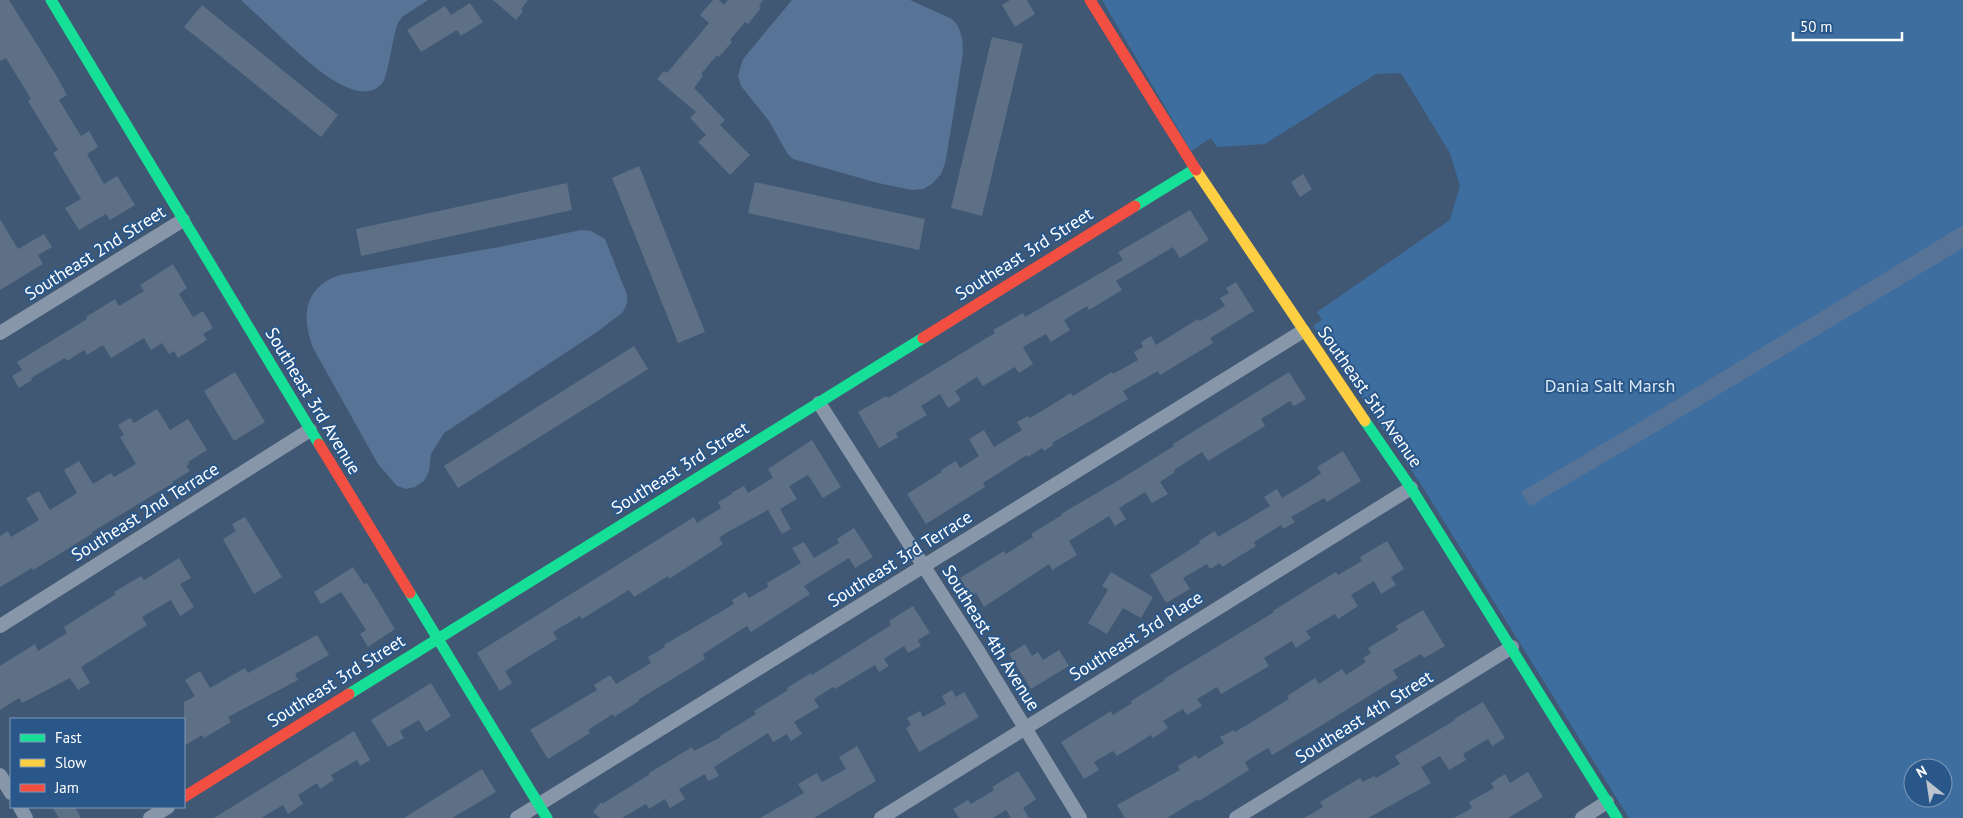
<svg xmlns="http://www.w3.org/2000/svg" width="1963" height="818" font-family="'PT Sans',sans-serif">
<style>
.green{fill:#3e6e9f;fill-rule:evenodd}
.water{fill:#577497}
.building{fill:#5d7086}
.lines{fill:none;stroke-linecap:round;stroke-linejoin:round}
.street{stroke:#8797a9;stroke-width:14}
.fast{stroke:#16e098;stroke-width:11}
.slow{stroke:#ffcf43;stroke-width:11}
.jam{stroke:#f24e42;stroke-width:11}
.labels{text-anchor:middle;stroke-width:4;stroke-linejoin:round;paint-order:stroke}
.street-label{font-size:18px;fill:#fff;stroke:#2a578a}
.park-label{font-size:18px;fill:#dbe9f7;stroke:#2a578a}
</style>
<rect width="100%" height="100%" fill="#405874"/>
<path class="green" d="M1102 0H1963V818H1629L1420 483 1313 326 1322 320 1317 312 1450 220 1460 186 1450 153 1401 73 1376 74 1265 144 1217 147 1211 138 1191 151ZM1913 768H1943V798H1913Z"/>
<path class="water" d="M241 0H428L402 17 398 23C393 35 388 74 383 82 359 114 301 55 283 39 269 26 255 13 241 0Z
M792 0H910L952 19 958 26 962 38 963 52 953 117 945 164 941 174 932 184 923 189 912 190 878 183 807 163 793 159 787 153 769 121 741 86 738 76 743 59Z
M1963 225V248C1819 334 1675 422 1530 506L1521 492 1643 420Z
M581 230 591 231 605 239 627 295V303L623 312 597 332 444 433 431 454 429 471 424 481 415 487 406 489 397 486 378 464 313 348C301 316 304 287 340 275L499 247Z"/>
<path class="building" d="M0 0H9L56 75 67 95 59 100 81 136 89 131 98 147 87 154 104 184 117 176 135 205 110 220 106 214 79 230 65 208 81 199 53 153 58 150 28 101 31 99 6 58 0 61Z
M493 0H528L521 9 523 11 516 20Z
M713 0H719L724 5 728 0H763L759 6 761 8 748 24 745 22 730 40 732 42 719 57 717 55 701 74 703 76 694 88 725 120 720 125 750 155 730 175 698 142 706 135 690 118 696 112 657 79 664 71 667 73 709 23 700 15Z
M1010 0H1027L1035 14 1015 27 1002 5Z
M470 3 483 22 461 36 457 30 421 52 407 30 445 6 451 15Z
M202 5 338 115 321 137 184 27Z
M992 37 1023 44 982 216 951 208Z
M639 166 705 332 678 343 612 178Z
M1303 174 1312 189 1300 197 1291 182Z
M755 182 925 219 919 250 748 213Z
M567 183 572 210 361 256 356 229Z
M1190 210 1209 240 1180 258 1173 247 1116 281 1122 290 1089 310 1087 306 1064 320 1070 330 1051 342 1046 334 1023 347 1033 364 1019 373 1015 367 983 386 977 377 955 391 961 400 948 408 940 394 921 406 927 415 896 433 898 437 879 448 858 412 886 396 888 398 995 333 993 330 1023 313 1025 317 1123 260 1118 252Z
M0 219 18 249 44 234 52 247 38 255 43 264 0 290Z
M173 264 187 288 179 294 193 317 203 311 213 328 203 334 207 340 178 358 174 351 169 354 162 343 151 350 144 338 111 358 103 345 87 355 84 350 67 361 65 358 31 378 32 380 19 388 12 376 22 370 17 362 87 319 86 317 115 299 119 306 144 291 140 285Z
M1236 282 1254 311 1210 338 1213 343 1160 375 1158 371 1123 391 1128 399 1052 443 1053 445 1044 451 1042 448 1028 457 1027 455 983 483 985 487 926 524 907 494 942 472 941 470 956 461 960 468 979 456 969 439 984 430 994 447 1022 430 1017 422 1028 416 1030 418 1071 393 1073 396 1112 372 1113 374 1138 360 1134 352 1143 347 1141 342 1151 336 1156 345 1198 319 1200 321 1225 306 1220 298 1229 293 1226 288Z
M634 346 648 369 458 488 444 466Z
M235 372 265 422 234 441 204 391Z
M1289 372 1306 399 1294 406 1290 401 1261 419 1265 426 1208 461 1202 452 1174 470 1175 472 1160 482 1168 494 1152 503 1145 492 1119 508 1126 519 1115 526 1109 516 1069 541 1077 555 1052 570 1049 564 984 607 976 593 971 596 960 578 1004 551 1006 554 1033 537 1031 534 1062 515 1061 514 1124 477 1174 446 1173 444Z
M157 409 170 430 188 419 207 450 188 462 189 464 186 466 190 471 172 482 173 483 92 532 93 533 53 558 33 570 32 568 0 587V536L8 531 11 537 39 520 26 498 39 491 50 510 77 493 64 470 79 461 93 484 111 473 114 477 136 464 120 437 124 435 118 425 130 418 134 423Z
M812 440 841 487 823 498 808 475 789 486 797 499 780 509 791 529 782 534 768 510 726 533 719 538 723 544 669 579 668 576 634 597 629 590 582 619 580 616 553 632 557 639 505 671 512 683 500 691 477 653 694 517 697 523 721 508 718 502 732 494 731 493 744 486 748 493 773 478 768 469Z
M1343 451 1361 481 1327 502 1324 498 1291 517 1295 522 1283 529 1281 525 1254 542 1256 546 1222 567 1220 563 1210 569 1207 564 1183 578 1190 589 1166 603 1150 575 1200 543 1199 541 1215 531 1218 537 1270 506 1264 497 1277 489 1282 498 1313 479 1321 473 1317 467Z
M245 517 282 577 254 594 223 539 236 531 232 524Z
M854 528 873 557 855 568 849 558 804 586 810 594 751 632 747 626 703 654 705 659 638 700 639 701 614 717 613 714 588 730 590 733 548 759 530 730 597 690 594 685 610 675 616 684 651 663 648 657 665 647 664 645 734 604 732 600 745 592 749 598 768 587 767 583 801 563 792 548 804 542 814 558 839 543 837 539Z
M1387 541 1404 569 1391 577 1396 585 1381 594 1374 581 1351 595 1358 606 1338 619 1335 614 1306 631 1311 638 1296 648 1292 641 1264 658 1269 666 1254 675 1221 694 1217 687 1197 699 1202 706 1187 715 1183 709 1163 721 1168 728 1153 738 1151 735 1117 756 1113 751 1094 762 1099 770 1084 779 1061 742 1111 711 1113 715 1132 703 1131 701 1165 680 1164 679 1274 612 1273 611 1316 584 1336 572 1338 575 1362 561 1360 557Z
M179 558 191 578 180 584 194 607 180 616 171 600 142 617 147 625 81 667 90 683 78 690 70 678 22 703 19 698 0 710V666L35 644 38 651 67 633 64 627 116 594 114 592 141 576 144 580Z
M353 567 364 584 367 583 395 629 368 647 360 634 366 630 341 592 321 604 314 592Z
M1111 572 1153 597 1141 618 1123 608 1107 634 1088 623 1108 590 1102 586Z
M913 606 930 633 918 640 921 646 908 653 904 646 884 659 889 666 879 672 875 665 835 689 833 687 814 699 819 707 794 722 802 734 791 741 787 734 773 742 768 733 714 767 719 776 708 781 705 774 679 789 685 799 670 808 665 799 649 809 646 804 622 818H600L593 812 601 802 602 804 650 774 649 773 692 747 694 751 721 737 720 736 756 714 754 711 788 690 787 688 811 673 812 675 891 625 889 621Z
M1423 610 1445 646 1424 658 1421 654 1393 670 1398 678 1309 733 1272 755 1268 748 1245 762 1249 770 1199 801 1198 799 1167 818H1125L1117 805 1180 770 1178 766 1196 755 1198 759 1224 743 1220 737 1234 730 1235 732 1289 699 1287 696 1315 678 1319 684 1342 669 1346 675 1366 662 1363 658 1371 653 1368 648 1398 630 1396 626Z
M317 635 329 655 295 674 298 680 228 717 231 722 204 738 202 735 184 746V702L195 696 185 680 200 671 210 688 245 668 248 673Z
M1025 644 1032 656 1038 652 1043 660 1059 650 1069 666 1031 689 1009 654Z
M431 683 451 716 426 732 419 720 400 731 404 738 388 747 371 720Z
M952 690 956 697 964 692 979 717 919 752 906 728 911 725 907 718 920 711 923 717 946 704 942 696Z
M1483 702 1505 738 1492 746 1488 739 1463 754 1466 760 1449 770 1440 756 1421 767 1431 783 1368 818H1304L1323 807 1320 802 1360 778 1363 782 1374 776 1376 778 1400 764 1395 756 1455 720 1454 719Z
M354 731 370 760 360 766 357 760 331 775 334 780 320 789 317 783 298 795 303 804 288 814 283 805 261 818H214Z
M857 746 876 781 814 818H760L804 793 798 784 817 773 822 782 846 769 839 757Z
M482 769 496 792 452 818H404Z
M1018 771 1036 799 1023 808 1029 818H1011L1006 810 993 818H959L953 809 968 800 971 804 994 790 992 787Z
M1528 772 1543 797 1508 818H1454L1472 808 1469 802 1494 788 1491 783 1505 774 1510 783Z
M52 807H75L81 818H59Z"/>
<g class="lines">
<path class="street" d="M0 333 183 220
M819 403 975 646 1080 818
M0 626 310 430
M0 775 11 793
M20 807 26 818
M150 818 168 807
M517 818 1303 331
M881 818 1411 488
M1236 818 1512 647
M1582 818 1607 802"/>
<path class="fast" d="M51 0 319 444
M1135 206 1195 169
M1365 421 1411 488 1617 818
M410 593 547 818
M349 694 923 338"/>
<path class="slow" d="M1196 170 1365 421"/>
<path class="jam" d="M1090 0 1196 170
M923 338 1135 206
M319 444 410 593
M184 797 349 694"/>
</g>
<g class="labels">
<g class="street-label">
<text transform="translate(95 253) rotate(-32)" y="6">Southeast 2nd Street</text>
<text transform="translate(1024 254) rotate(-32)" y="6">Southeast 3rd Street</text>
<text transform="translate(1370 397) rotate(55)" y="6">Southeast 5th Avenue</text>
<text transform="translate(313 401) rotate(59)" y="6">Southeast 3rd Avenue</text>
<text transform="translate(680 468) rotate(-32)" y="6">Southeast 3rd Street</text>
<text transform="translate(145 512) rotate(-32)" y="6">Southeast 2nd Terrace</text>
<text transform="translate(900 559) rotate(-32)" y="6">Southeast 3rd Terrace</text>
<text transform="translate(1136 636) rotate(-32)" y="6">Southeast 3rd Place</text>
<text transform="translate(991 638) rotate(58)" y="6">Southeast 4th Avenue</text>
<text transform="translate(336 681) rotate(-32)" y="6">Southeast 3rd Street</text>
<text transform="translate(1364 717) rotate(-32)" y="6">Southeast 4th Street</text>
</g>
<g class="park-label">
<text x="1610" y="392">Dania Salt Marsh</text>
</g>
</g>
<rect x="10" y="718" width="175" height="90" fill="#2a578a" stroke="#7f9ab9"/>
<rect x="20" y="734" width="25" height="8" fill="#16e098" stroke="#7f9ab9"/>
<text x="55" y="743" font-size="15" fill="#ffffff">Fast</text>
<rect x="20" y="759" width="25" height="8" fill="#ffcf43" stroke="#7f9ab9"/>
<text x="55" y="768" font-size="15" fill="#ffffff">Slow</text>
<rect x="20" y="784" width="25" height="8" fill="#f24e42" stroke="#7f9ab9"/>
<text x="55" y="793" font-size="15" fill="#ffffff">Jam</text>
<g transform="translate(1928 783) rotate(330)"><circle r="24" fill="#2a578a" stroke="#7f9ab9"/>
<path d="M0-4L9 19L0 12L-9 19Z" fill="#bcc5ce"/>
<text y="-8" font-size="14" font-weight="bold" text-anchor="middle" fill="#ffffff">N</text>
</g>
<path d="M1793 32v8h109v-8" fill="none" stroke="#ffffff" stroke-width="2.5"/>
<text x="1800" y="32" font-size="15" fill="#ffffff" stroke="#2a578a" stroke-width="4" paint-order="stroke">50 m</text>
</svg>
